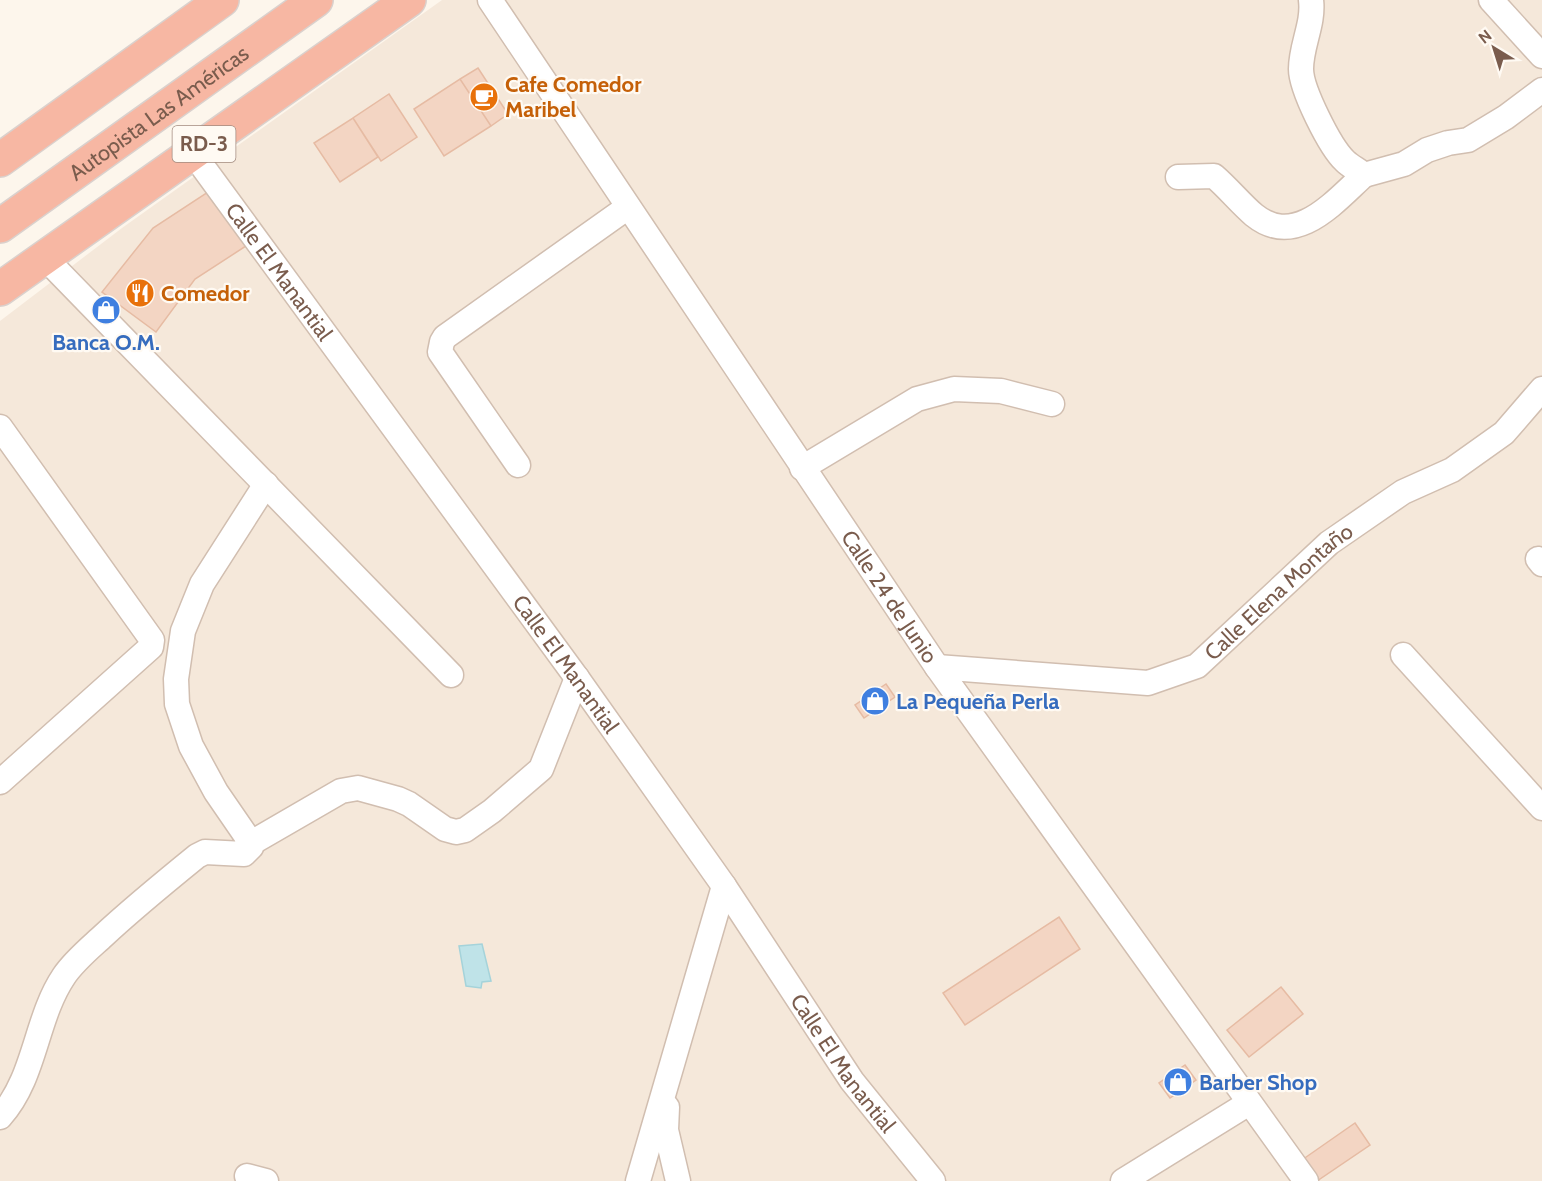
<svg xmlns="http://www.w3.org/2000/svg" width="1542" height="1181" font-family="Cabin,sans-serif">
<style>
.residential{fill:#f5e8da}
.water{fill:#bfe3e8;stroke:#a5d3da;stroke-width:1.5}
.building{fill:#f3d5c3;stroke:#e6bba3;stroke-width:1.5}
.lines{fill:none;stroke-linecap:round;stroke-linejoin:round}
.minor-casing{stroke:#d1beb0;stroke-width:27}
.motorway-casing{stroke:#dad1cd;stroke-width:36}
.minor{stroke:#fff;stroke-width:24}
.motorway{stroke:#f7b7a3;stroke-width:33}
.labels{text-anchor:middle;stroke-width:4.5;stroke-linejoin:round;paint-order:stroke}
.shield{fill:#fffaf3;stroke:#a28b7f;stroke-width:1.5}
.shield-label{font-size:21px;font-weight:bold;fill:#7a5c4d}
.food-label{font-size:22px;font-weight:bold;fill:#c56008;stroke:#fffaf3;text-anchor:start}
.street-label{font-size:22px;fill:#7a5c4d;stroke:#fffaf3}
.shop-label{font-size:22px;font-weight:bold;fill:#366cbe;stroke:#fffaf3;text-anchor:start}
</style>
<rect width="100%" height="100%" fill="#fdf6ec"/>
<path class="residential" d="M442 0H1542V1181H0V321L122 228Z"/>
<path class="water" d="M482 944 491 981 482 982 481 988 466 986 459 946Z"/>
<path class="building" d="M478 68 508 114 491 126 460 79Z
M460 79 491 126 444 156 414 109Z
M389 94 417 137 381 161 353 118Z
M353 118 378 157 340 182 314 143Z
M211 190 246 246 195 279 156 332 102 292 153 228Z
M886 684 895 697 864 718 855 705Z
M1059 917 1080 949 965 1025 943 993Z
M1281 987 1303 1014 1249 1057 1227 1030Z
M1185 1065 1196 1080 1170 1098 1159 1083Z
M1355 1123 1370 1145 1317 1181 1299 1162Z"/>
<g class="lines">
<g class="minor-casing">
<g id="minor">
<path id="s1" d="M490 0 937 667 1306 1181"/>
<path d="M1311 0C1314 24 1301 45 1301 69 1301 89 1330 147 1345 161 1350 166 1358 170 1364 175L1404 164 1427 150 1448 143 1468 140 1506 117 1542 90"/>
<path d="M1491 0 1542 56"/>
<path id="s2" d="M192 152 577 678 724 886 852 1081 933 1181"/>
<path d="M1178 177 1214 176C1228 188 1241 204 1254 215 1296 249 1335 201 1364 175"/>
<path d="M45 258 451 675"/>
<path d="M0 427 152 640 151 647 0 782"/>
<path d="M518 465 440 352 442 342 445 337 628 207"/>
<path d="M802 468 917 399 954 389 1001 391 1052 404"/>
<path d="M1538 559 1542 564"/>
<path d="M1403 655 1542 808"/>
<path id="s3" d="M937 667 1148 683 1197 666 1329 543 1403 492 1452 470 1504 433 1542 389"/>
<path d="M251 843 341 791 358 788 398 799 409 804 445 829 456 832 465 830 492 811 541 769 577 678"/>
<path d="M667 1107 666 1130 678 1181"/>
<path d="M0 1117C36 1077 35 1019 64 976 74 961 90 948 103 936 133 908 165 882 197 856L205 852 244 854 251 847 249 840 216 792 191 746 177 704 176 679 183 631 202 584 266 484"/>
<path d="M247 1176 266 1181"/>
<path d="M638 1181 724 886"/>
<path d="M1123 1181 1249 1103"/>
</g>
</g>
<g class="motorway-casing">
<g id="motorway">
<path d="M0 160 222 0"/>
<path id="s4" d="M0 226 316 0"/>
<path d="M0 289 409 0"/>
</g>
</g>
<use href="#minor" class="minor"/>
<use href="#motorway" class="motorway"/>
</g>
<defs>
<g id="cafe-disc" transform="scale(1.5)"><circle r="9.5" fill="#e8710a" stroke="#fffaf3"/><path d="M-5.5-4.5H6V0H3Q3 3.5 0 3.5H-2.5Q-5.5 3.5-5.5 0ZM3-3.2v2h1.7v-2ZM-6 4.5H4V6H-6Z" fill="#fff"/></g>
<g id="restaurant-disc" transform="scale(1.5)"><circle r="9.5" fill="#e8710a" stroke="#fffaf3"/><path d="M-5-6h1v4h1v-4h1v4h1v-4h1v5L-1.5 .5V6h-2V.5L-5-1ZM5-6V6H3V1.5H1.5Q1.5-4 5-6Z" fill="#fff"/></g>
<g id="shop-disc" transform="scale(1.5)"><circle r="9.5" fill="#3f7fe0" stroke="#fffaf3"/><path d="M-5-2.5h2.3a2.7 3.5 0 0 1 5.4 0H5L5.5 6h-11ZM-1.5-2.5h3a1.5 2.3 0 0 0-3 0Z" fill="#fff"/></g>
</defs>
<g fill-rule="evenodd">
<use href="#cafe-disc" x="484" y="97"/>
<use href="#restaurant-disc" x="140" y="293"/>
<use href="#shop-disc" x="106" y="310"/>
<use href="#shop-disc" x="875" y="701"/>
<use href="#shop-disc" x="1178" y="1082"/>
</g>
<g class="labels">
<rect class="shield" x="172.5" y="126" width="63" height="36" rx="4.5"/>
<g class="shield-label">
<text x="204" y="151">RD-3</text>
</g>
<g class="food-label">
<text x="505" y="92">Cafe Comedor<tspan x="505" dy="25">Maribel</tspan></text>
<text x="161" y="301">Comedor</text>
</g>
<g class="street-label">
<text dy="8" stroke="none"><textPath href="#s4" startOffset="195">Autopista Las Américas</textPath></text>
<text dy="8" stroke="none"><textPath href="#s2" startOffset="148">Calle El Manantial</textPath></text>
<text dy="8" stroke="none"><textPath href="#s3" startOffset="374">Calle Elena Montaño</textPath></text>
<text dy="8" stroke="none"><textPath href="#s1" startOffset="718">Calle 24 de Junio</textPath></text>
<text dy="8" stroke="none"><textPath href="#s2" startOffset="634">Calle El Manantial</textPath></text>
<text dy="8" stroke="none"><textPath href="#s2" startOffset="1120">Calle El Manantial</textPath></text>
</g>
<g class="shop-label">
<text x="106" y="350" text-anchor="middle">Banca O.M.</text>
<text x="896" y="709">La Pequeña Perla</text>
<text x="1199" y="1090">Barber Shop</text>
</g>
</g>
<g transform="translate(1494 48) rotate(322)" stroke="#fffaf3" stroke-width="4.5" paint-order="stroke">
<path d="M0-4.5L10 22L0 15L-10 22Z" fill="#7a5c4d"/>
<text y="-9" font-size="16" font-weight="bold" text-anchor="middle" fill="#7a5c4d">N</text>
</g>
</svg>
